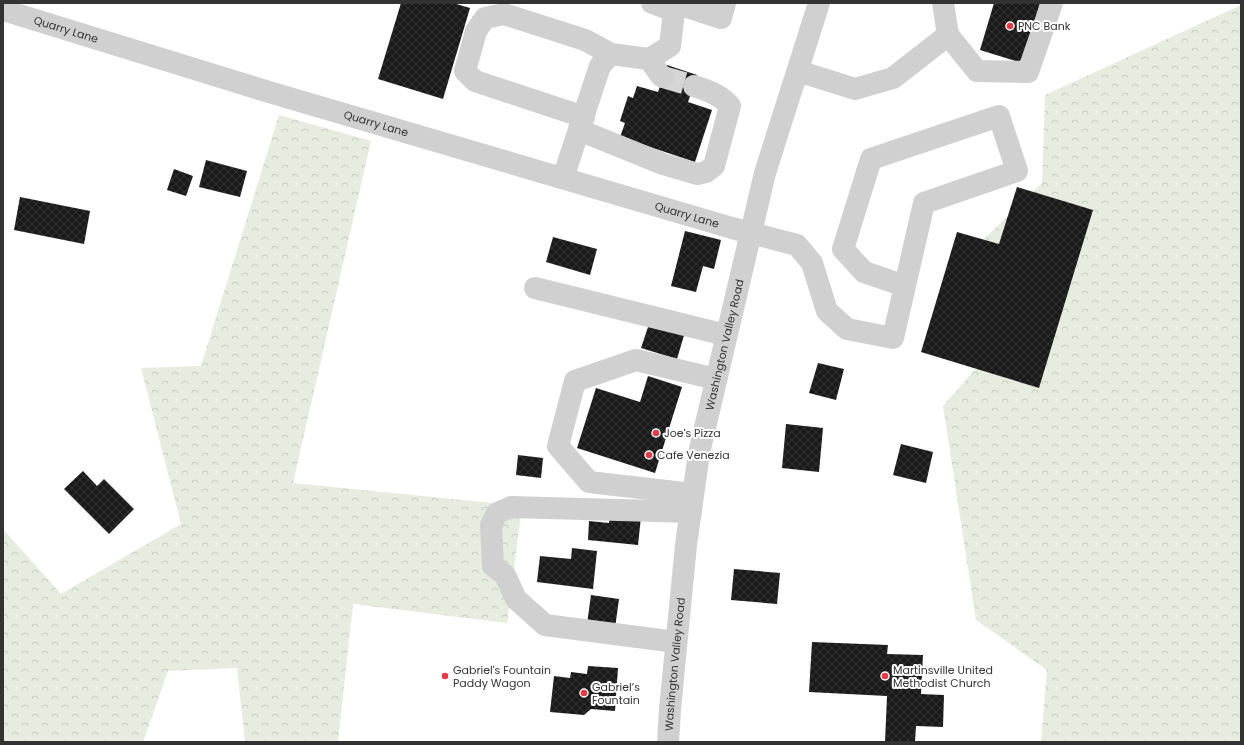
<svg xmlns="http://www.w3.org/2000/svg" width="1244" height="745" font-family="Poppins,sans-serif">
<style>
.forest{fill:url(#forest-crowns)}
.building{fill:url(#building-cross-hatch)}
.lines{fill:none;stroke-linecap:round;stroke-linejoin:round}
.minor-tunnel{stroke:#d6d6d6;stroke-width:22;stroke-dasharray:22 11;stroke-linecap:butt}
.minor{stroke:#d0d0d0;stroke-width:22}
.poi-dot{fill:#e63946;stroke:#fff;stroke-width:1.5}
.labels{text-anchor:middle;stroke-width:4;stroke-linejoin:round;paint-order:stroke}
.poi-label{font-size:11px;fill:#333;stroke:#fff;text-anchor:start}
.street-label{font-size:11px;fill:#333;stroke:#fff}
</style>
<defs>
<pattern id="forest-crowns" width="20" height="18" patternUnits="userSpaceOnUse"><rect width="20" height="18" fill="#e6ecdf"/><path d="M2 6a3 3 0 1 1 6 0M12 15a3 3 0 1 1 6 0" fill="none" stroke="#c6cbc0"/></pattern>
<pattern id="building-cross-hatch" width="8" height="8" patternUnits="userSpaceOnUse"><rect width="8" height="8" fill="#1a1a1a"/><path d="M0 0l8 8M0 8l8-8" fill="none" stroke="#333"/></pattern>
</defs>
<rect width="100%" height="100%" fill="#fff"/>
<path class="forest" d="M1241 5V742H1041L1047 670 976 620 943 406 1034 303 981 242 1042 183 1045 95Z
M279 115 371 141 293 483 522 506 507 623 353 604 338 742H245L237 668 168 671 143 742H3V529L61 594 181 524 141 368 201 366Z"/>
<path class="building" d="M401 3H453L470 8 443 99 378 79Z
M994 3H1040L1022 63 980 50Z
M667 65 697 75 688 102 712 110 695 162 620 137 625 123 620 121 628 96 633 98 637 86 658 92Z
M206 160 247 171 240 197 199 187Z
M174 169 193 176 186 196 167 190Z
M1017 187 1093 210 1039 388 921 352 957 232 999 244Z
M20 197 90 211 84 244 14 230Z
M685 231 721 240 714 269 703 266 696 292 671 286Z
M553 237 597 249 590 275 546 262Z
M650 321 685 332 677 359 641 348Z
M818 363 844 369 836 400 809 393Z
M648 376 682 387 655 473 577 448 596 388 640 402Z
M786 424 823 428 819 472 782 468Z
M901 444 933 452 926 483 893 475Z
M518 455 543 458 541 478 516 475Z
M83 471 97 486 104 479 134 509 109 534 64 489Z
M610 514 641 517 638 545 588 540 589 521 609 523Z
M572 548 597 551 593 589 537 582 540 556 571 559Z
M734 569 780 573 777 604 731 600Z
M591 595 619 599 615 628 587 624Z
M812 642 888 645 887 654 923 655 921 694 944 695 943 727 916 726 915 742H885L887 696 809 692Z
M588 666 618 668 615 711 591 709 584 715 550 712 554 676 570 678 571 672 587 674Z"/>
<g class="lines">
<path class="minor-tunnel" d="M663 77 694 86"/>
<g class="minor">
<path d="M652 3 674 11"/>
<path d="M675 3 721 18 725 3"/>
<path id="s1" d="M3 10 269 92 732 228 797 245 812 263 827 311 847 329 893 338 924 203 1017 171 999 116 871 159 843 249 864 272 905 286"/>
<path d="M948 35 977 71 1028 72 1052 3"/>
<path d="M649 59 661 76 663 77"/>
<path d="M798 71 855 89 893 78 948 35 943 3"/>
<path d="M584 117 475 81 465 71 476 31 485 18 504 14 585 40 611 54"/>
<path d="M579 130 663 164 697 174 706 172 714 166 730 106C721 95 707 90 694 86"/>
<path d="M563 178 600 66 611 54 649 59 670 46 675 4"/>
<path d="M535 288 726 335"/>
<path d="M693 494 589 482 558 446 575 381 636 360 716 379"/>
<path d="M676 642 545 625 516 599 505 575 493 566 491 525 497 513 511 507 691 512"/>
<path id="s2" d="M668 742 670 709 686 545 699 453 765 173 819 3"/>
</g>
</g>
<g class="poi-dot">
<circle cx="1010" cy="26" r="4"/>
<circle cx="656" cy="433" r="4"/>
<circle cx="649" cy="455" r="4"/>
<circle cx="445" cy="676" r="4"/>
<circle cx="885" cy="676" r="4"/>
<circle cx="584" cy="693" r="4"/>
</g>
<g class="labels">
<g class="poi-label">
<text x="1018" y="30">PNC Bank</text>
<text x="664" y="437">Joe's Pizza</text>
<text x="657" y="459">Cafe Venezia</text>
<text x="453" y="674">Gabriel's Fountain<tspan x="453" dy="13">Paddy Wagon</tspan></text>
<text x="893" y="674">Martinsville United<tspan x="893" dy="13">Methodist Church</tspan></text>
<text x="592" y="691">Gabriel’s<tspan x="592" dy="13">Fountain</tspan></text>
</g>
<g class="street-label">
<text dy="4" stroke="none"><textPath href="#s1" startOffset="66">Quarry Lane</textPath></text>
<text dy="4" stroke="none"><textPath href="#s1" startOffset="390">Quarry Lane</textPath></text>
<text dy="4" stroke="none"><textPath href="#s1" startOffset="714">Quarry Lane</textPath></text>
<text dy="4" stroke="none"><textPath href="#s2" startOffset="402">Washington Valley Road</textPath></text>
<text dy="4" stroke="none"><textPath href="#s2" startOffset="78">Washington Valley Road</textPath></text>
</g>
</g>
<rect width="1244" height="745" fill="none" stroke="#333333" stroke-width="8"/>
</svg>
